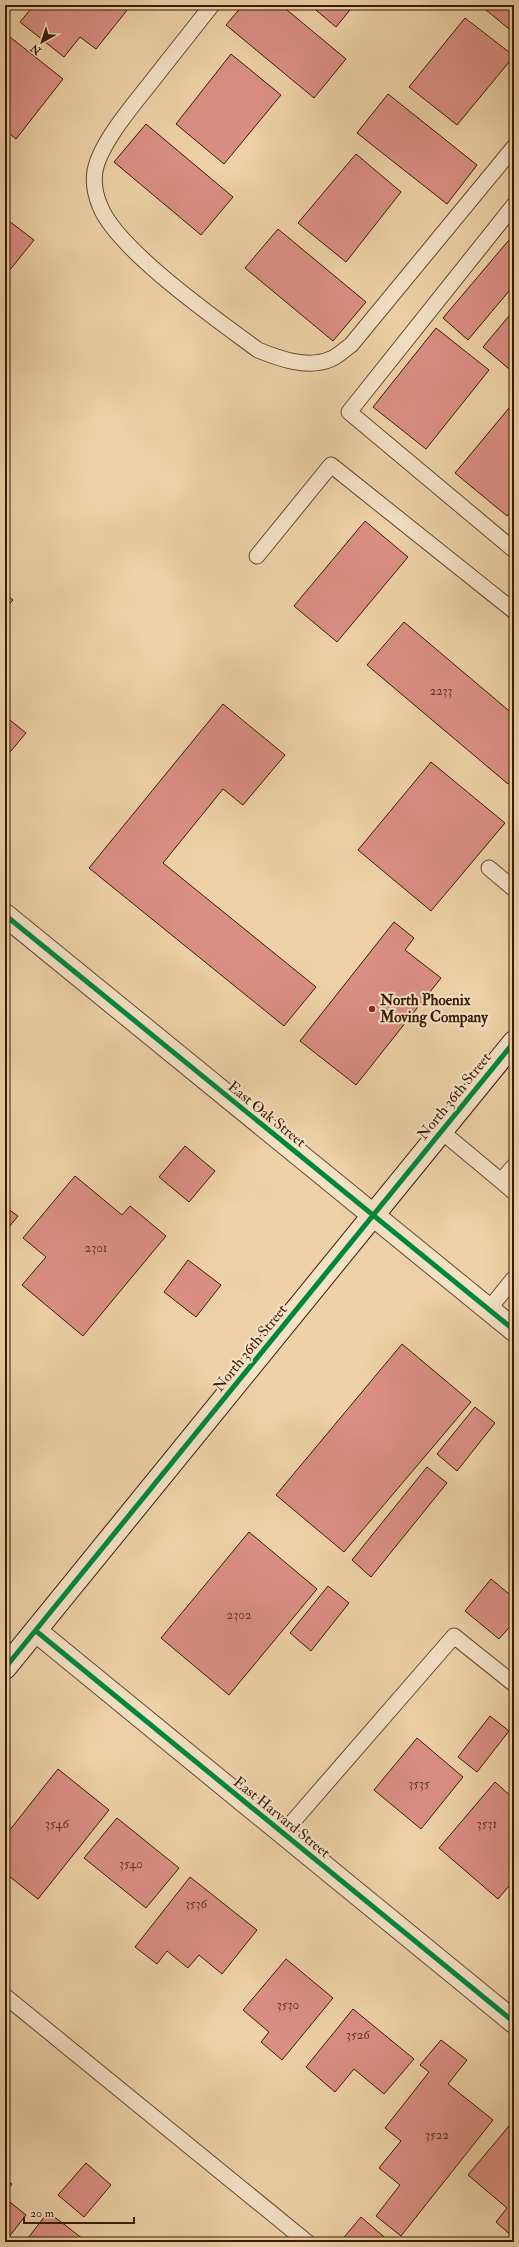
<svg xmlns="http://www.w3.org/2000/svg" width="519" height="2247" font-family="'IM FELL Double Pica',serif">
<style>
.building{fill:#da8f83;stroke:#391b04}
.lines{fill:none;stroke-linecap:round;stroke-linejoin:round}
.service-casing{stroke:#66482d;stroke-width:17}
.minor-casing{stroke:#66482d;stroke-width:24}
.tertiary-casing{stroke:#66482d;stroke-width:24}
.secondary-casing{stroke:#391b04;stroke-width:24}
.service{stroke:#f4e1c6;stroke-width:15}
.minor{stroke:#f4e1c6;stroke-width:22}
.tertiary{stroke:#f4e1c6;stroke-width:22}
.secondary{stroke:#f4e1c6;stroke-width:22}
.cycleway-casing{stroke:#f4e1c6;stroke-width:8}
.cycleway{stroke:#00873e;stroke-width:5}
.poi-dot{fill:#8f2418;stroke:#f4e1c6;stroke-width:1.5}
.labels{text-anchor:middle;stroke-width:4;stroke-linejoin:round;paint-order:stroke}
.number-label{font-size:13px;fill:#613824}
.poi-label{font-size:15px;font-weight:bold;fill:#391b04;stroke:#f4e1c6;text-anchor:start}
.street-label{font-size:15px;fill:#391b04;stroke:#f4e1c6}
</style>
<rect width="100%" height="100%" fill="#eed1a8"/>
<filter id="stains"><feTurbulence type="fractalNoise" baseFrequency=".005" numOctaves="4"/><feColorMatrix values="0 0 0 0 .2 0 0 0 0 .09 0 0 0 0 .02 0 0 0 .5 -.17"/></filter>
<radialGradient id="worn" r=".72"><stop offset=".6" stop-color="#630" stop-opacity="0"/><stop offset="1" stop-color="#630" stop-opacity=".3"/></radialGradient>
<path class="building" d="M34 5H124L128 9 96 49 80 37 64 57 20 22Z
M243 5H281L346 59 314 98 226 25Z
M310 5H354L336 27Z
M480 5H514V33Z
M465 18 514 56 457 125 409 87Z
M5 33 63 79 16 139 5 130Z
M231 54 281 95 224 164 176 124Z
M388 94 477 165 447 204 357 133Z
M146 124 233 197 201 235 114 162Z
M356 154 401 192 346 262 298 223Z
M5 218 34 240 5 276Z
M278 229 366 302 333 341 245 268Z
M514 234V285L468 340 443 318Z
M514 310V373L483 347Z
M436 328 489 370 426 449 373 407Z
M514 402V507L507 516 455 473Z
M365 521 408 557 337 642 294 606Z
M5 594 13 600 5 609Z
M404 622 514 715V777L508 784 367 665Z
M223 704 285 755 243 805 223 789 163 863 316 987 284 1026 89 868Z
M5 716 26 733 5 758Z
M431 762 505 823 431 911 358 850Z
M394 922 414 938 405 950 441 978 356 1085 300 1041Z
M185 1146 215 1171 189 1202 159 1177Z
M75 1176 122 1215 130 1206 166 1236 83 1336 22 1285 46 1257 23 1238Z
M5 1207 18 1216 5 1232Z
M188 1260 221 1285 196 1317 164 1292Z
M402 1344 471 1402 344 1552 276 1495Z
M475 1407 495 1423 457 1471 437 1454Z
M427 1467 447 1483 371 1577 352 1560Z
M249 1532 317 1589 229 1695 161 1638Z
M491 1579 514 1598V1622L499 1639 465 1611Z
M328 1586 349 1603 311 1651 290 1633Z
M490 1716 509 1731 477 1772 458 1757Z
M417 1738 463 1777 421 1829 374 1790Z
M58 1769 109 1810 38 1899 5 1873V1836Z
M495 1782 514 1799V1880L498 1899 439 1848Z
M117 1818 179 1868 146 1908 84 1858Z
M190 1877 257 1930 222 1974 199 1955 188 1968 167 1951 157 1964 135 1947Z
M286 1959 333 1998 282 2060 261 2042 269 2032 243 2010Z
M353 2009 414 2059 384 2094 354 2069 335 2092 306 2067Z
M441 2040 467 2060 448 2084 493 2120 401 2236 376 2216 400 2185 379 2168 401 2141 385 2128 429 2072 420 2065Z
M514 2120V2238L496 2222 507 2208 468 2175Z
M86 2163 111 2185 84 2217 58 2195Z
M5 2179 12 2184 5 2192Z
M5 2198 26 2215 5 2242Z
M48 2212 87 2242H25Z
M361 2217 390 2242H340Z"/>
<g class="lines">
<g class="service-casing">
<path id="service" d="M212 5C192 30 172 56 152 81 134 104 100 143 95 171 93 183 95 194 100 206 117 250 219 321 258 350 280 359 308 369 331 359 338 356 345 349 351 345L514 147
M514 205 349 412 514 550
M257 556 331 465 514 611
M489 868 514 889
M441 1131 501 1181 514 1166
M501 1181 514 1192
M489 1309 514 1278
M283 1833 454 1636 514 1684
M5 1996 307 2242"/>
</g>
<g class="minor-casing">
<path id="minor" d="M36 1631 514 2022"/>
</g>
<g class="tertiary-casing">
<path id="tertiary" d="M5 915 514 1330"/>
</g>
<g class="secondary-casing">
<path id="secondary" d="M5 1668 514 1042"/>
</g>
<use href="#service" class="service"/>
<use href="#minor" class="minor"/>
<use href="#tertiary" class="tertiary"/>
<use href="#secondary" class="secondary"/>
<g class="cycleway-casing">
<path id="cycleway" d="M5 915 514 1330
M36 1631 514 2022
M5 1668 514 1042"/>
</g>
<use href="#cycleway" class="cycleway"/>
</g>
<circle class="poi-dot" cx="372" cy="1009" r="4"/>
<g class="labels">
<g class="number-label">
<text x="441" y="695">2233</text>
<text x="96" y="1252">2301</text>
<text x="239" y="1619">2302</text>
<text x="419" y="1788">3535</text>
<text x="57" y="1828">3546</text>
<text x="487" y="1828">3531</text>
<text x="131" y="1868">3540</text>
<text x="196" y="1908">3536</text>
<text x="288" y="2009">3530</text>
<text x="358" y="2039">3526</text>
<text x="437" y="2139">3522</text>
</g>
<g class="poi-label">
<text x="380" y="1005">North Phoenix<tspan x="380" dy="17">Moving Company</tspan></text>
</g>
<g class="street-label">
<text transform="translate(454 1096) rotate(-51)" y="5">North 36th Street</text>
<text transform="translate(267 1114) rotate(39)" y="5">East Oak Street</text>
<text transform="translate(250 1348) rotate(-51)" y="5">North 36th Street</text>
<text transform="translate(282 1817) rotate(39)" y="5">East Harvard Street</text>
</g>
</g>
<rect width="519" height="2247" fill="none" stroke="#eed1a8" stroke-width="20"/>
<rect x="6" y="6" width="507" height="2235" fill="none" stroke="#391b04" stroke-width="2"/>
<rect x="10" y="10" width="499" height="2227" fill="none" stroke="#391b04"/>
<g transform="translate(42 42) rotate(219)" stroke="#f4e1c6" stroke-width="3" paint-order="stroke">
<path d="M0-3L7 15L0 10L-7 15Z" fill="#391b04"/>
<text y="-6" font-size="11" font-weight="bold" text-anchor="middle" fill="#391b04">N</text>
</g>
<path d="M24 2217v6h110v-6" fill="none" stroke="#391b04" stroke-width="2"/>
<text x="30" y="2217" font-size="12" fill="#391b04" stroke="#f4e1c6" stroke-width="3" paint-order="stroke">20 m</text>
<rect width="100%" height="100%" filter="url(#stains)"/>
<rect width="100%" height="100%" fill="url(#worn)"/>
</svg>
